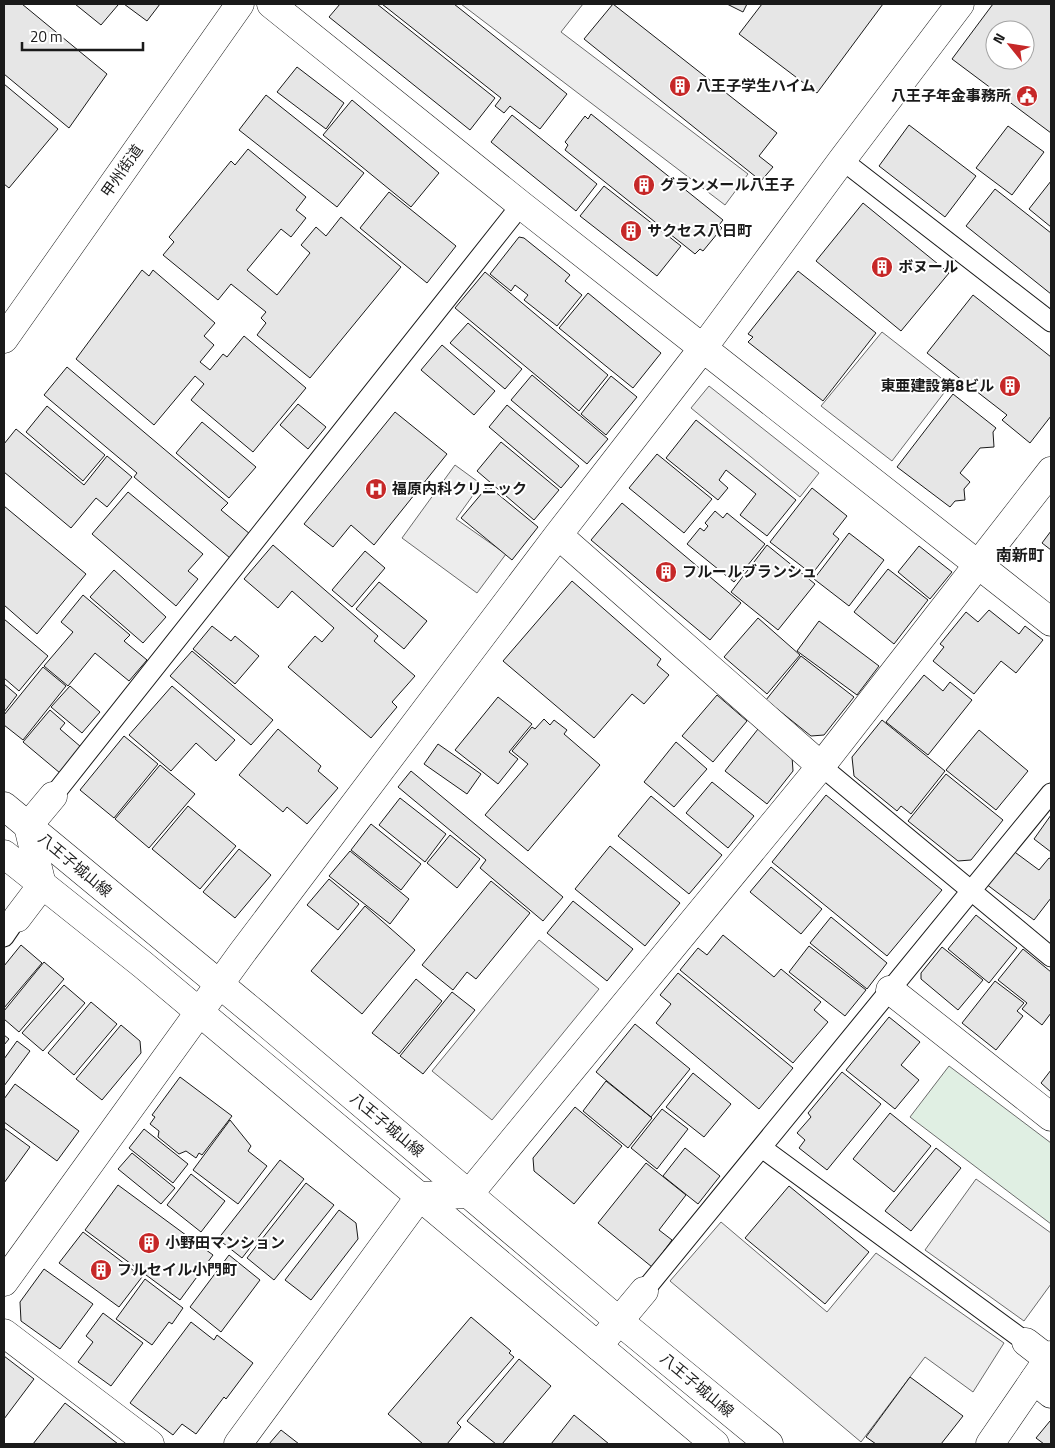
<svg xmlns="http://www.w3.org/2000/svg" width="1055" height="1448" font-family="'Titillium Web','Noto Sans JP',sans-serif">
<style>
.green{fill:#e0efe3;stroke:#6a6a6a}
.parking{fill:#ededed;stroke:#6a6a6a}
.building{fill:#e6e6e6;stroke:#1a1a1a;fill-rule:evenodd}
.lines{fill:none;stroke-linecap:round;stroke-linejoin:round}
.service-casing{stroke:#1a1a1a;stroke-width:21}
.minor-casing{stroke:#1a1a1a;stroke-width:29}
.tertiary-casing{stroke:#1a1a1a;stroke-width:29}
.secondary-casing{stroke:#1a1a1a;stroke-width:29}
.trunk-casing{stroke:#1a1a1a;stroke-width:29}
.service{stroke:#fff;stroke-width:19}
.minor{stroke:#fff;stroke-width:28}
.tertiary{stroke:#fff;stroke-width:28}
.secondary{stroke:#fff;stroke-width:28}
.trunk{stroke:#fff;stroke-width:28}
.labels{text-anchor:middle;stroke-width:4;stroke-linejoin:round;paint-order:stroke}
.poi-label{font-size:15px;font-weight:bold;fill:#1a1a1a;stroke:#fff;text-anchor:start}
.street-label{font-size:15px;fill:#1a1a1a;stroke:#fff}
.neighbourhood-label{font-size:16px;font-weight:bold;fill:#1a1a1a;stroke:#fff}
</style>
<rect width="100%" height="100%" fill="#fff"/>
<path class="green" d="M949 1066 1051 1143V1224L910 1117Z"/>
<path class="parking" d="M461 4H583L561 32 748 174 725 205Z
M882 332 950 385 892 461 821 406Z
M709 386 819 473 800 497 691 408Z
M455 465 481 484 456 519 506 554 477 593 402 538Z
M539 940 599 989 492 1120 432 1071Z
M976 1179 1051 1233V1284L1024 1321 925 1250Z
M721 1222 827 1312 876 1253 1004 1343 973 1392 925 1357 861 1442 670 1281Z"/>
<path class="building" d="M4 4H22L107 74 69 128 4 74Z
M75 4H116L118 5 101 25Z
M124 4H160L147 21Z
M340 4H377L495 98 470 130 329 17Z
M382 4H454L567 94 540 129 510 106 504 113 495 106 501 98Z
M613 4 777 133 759 156 773 167 761 181 584 39Z
M727 4H747L743 12Z
M762 4H883L817 93 739 34Z
M993 4H1051V133L952 59ZM995 30H1025V60H995Z
M297 67 344 103 326 129 277 92Z
M4 84 58 129 9 188 4 184Z
M266 95 364 173 337 207 239 130Z
M352 100 439 173 411 207 323 135Z
M591 114 723 220 719 225 722 228 703 251 700 249 695 254 565 150 568 145 565 142 585 116 588 119Z
M512 115 597 184 576 211 491 142Z
M909 125 976 176 945 217 879 166Z
M1008 126 1044 152 1012 195 976 168Z
M248 149 306 197 296 210 306 218 291 237 281 229 247 270 277 295 310 253 301 245 316 227 326 236 341 217 401 267 310 378 257 335 266 323 261 318 266 312 231 284 218 300 163 255 174 242 169 237 231 161 235 165Z
M1051 181V227L1029 209Z
M604 186 681 246 657 276 580 216Z
M995 189 1051 233V294L966 226Z
M389 192 456 246 427 283 360 228Z
M863 203 949 273 901 331 816 261Z
M519 237 524 238 570 275 565 281 582 295 557 326 524 300 528 295 515 285 511 291 490 274Z
M142 270 149 276 153 270 215 323 204 336 214 345 200 362 210 370 223 354 227 357 244 336 306 388 253 452 191 400 204 384 195 376 154 425 76 359Z
M798 271 876 333 823 401 748 342 753 337 748 334Z
M485 272 608 375 579 411 455 308Z
M588 293 661 353 633 388 559 328Z
M973 295 1051 357V416L1030 443 1002 420 1007 415 927 353Z
M468 323 522 369 505 389 450 343Z
M442 345 495 391 474 415 421 370Z
M67 367 228 503 221 510 250 534 230 558 134 477 137 473 44 395Z
M532 375 608 439 587 464 511 400Z
M611 376 637 397 606 435 581 414Z
M953 394 996 428 993 432 994 447 980 448 960 473 970 482 964 489 965 500 955 501 950 507 897 467Z
M298 404 326 427 308 449 280 425Z
M507 405 579 466 561 488 489 427Z
M47 406 105 455 83 481 26 432Z
M395 412 447 454 374 545 351 525 333 547 304 524Z
M696 420 796 500 767 536 740 515 756 494 726 470 719 480 728 488 718 500 666 458Z
M202 422 256 467 229 498 176 453Z
M16 429 84 485 107 456 132 477 107 507 96 498 71 528 4 472V444Z
M501 442 559 490 534 520 477 471Z
M657 454 712 499 684 533 629 488Z
M488 486 538 527 512 560 461 518Z
M812 488 847 516 833 534 839 539 812 574 770 542Z
M128 492 203 554 188 571 198 579 176 606 92 534Z
M622 503 741 603 710 640 591 540Z
M4 506 86 574 37 634 4 605Z
M715 511 723 518 727 513 765 544 734 582 687 544 700 528 704 531 708 526 705 523Z
M1051 531V550L1042 543Z
M849 533 884 560 849 606 814 579Z
M273 545 378 636 374 641 415 676 392 702 397 707 371 738 288 667 315 636 322 642 334 628 292 591 278 608 244 579Z
M767 545 815 584 778 630 731 592Z
M919 546 952 572 930 599 898 572Z
M365 551 385 568 352 607 332 590Z
M888 569 928 600 894 644 854 612Z
M114 570 166 617 143 643 90 597Z
M572 581 661 659 657 665 669 675 644 704 632 694 594 738 503 661Z
M379 582 427 621 404 649 356 609Z
M83 595 130 635 124 641 147 660 129 681 95 653 68 686 44 666 73 632 61 622Z
M989 610 1019 634 1025 626 1043 640 1016 673 1001 661 974 694 933 661 944 647 940 644 966 612 978 622Z
M758 618 800 655 767 694 724 657Z
M4 619 48 656 19 691 4 678Z
M819 621 879 666 857 695 797 651Z
M212 626 231 641 235 636 259 656 235 684 193 649Z
M192 651 273 720 251 745 170 676Z
M801 656 854 697 824 735 811 736 766 700Z
M43 667 66 686 23 740 4 725V715Z
M924 675 943 691 950 682 972 700 928 755 886 722Z
M4 684 17 695 4 712Z
M70 686 100 712 82 733 51 707Z
M172 686 235 740 216 761 196 743 171 771 129 735Z
M717 695 747 721 713 762 682 736Z
M498 697 532 724 509 752 518 759 498 784 455 750Z
M50 710 65 723 60 729 81 747 60 773 23 742Z
M544 719 550 725 554 720 567 730 564 734 600 765 528 851 485 815 528 764 512 751 532 727 535 729Z
M882 720 945 771 911 814 901 806 897 811 854 776 852 757Z
M278 729 321 766 318 771 338 788 307 824 287 807 283 812 239 775Z
M758 729 792 756 793 771 767 804 725 771Z
M979 730 1028 771 996 810 946 770Z
M124 736 158 764 114 818 80 790Z
M676 742 707 769 674 807 644 782Z
M438 744 481 774 467 794 424 764Z
M160 765 195 794 149 848 115 819Z
M411 771 563 897 543 921 480 868 486 860 398 787Z
M946 774 1003 820 971 860 958 861 908 821Z
M712 782 754 816 728 848 686 813Z
M826 795 942 890 887 956 772 862Z
M651 796 722 855 689 894 618 836Z
M400 798 446 834 425 862 379 825Z
M188 806 236 846 200 889 152 849Z
M1051 815V852L1034 839Z
M371 824 421 864 401 890 351 850Z
M450 835 480 859 457 888 427 863Z
M610 846 680 903 645 946 575 889Z
M239 849 271 875 235 918 203 892Z
M1012 850 1039 870 1049 858 1051 859V898L1034 920 986 884Z
M350 851 409 899 390 924 329 876Z
M771 867 822 909 801 934 750 892Z
M329 879 359 904 338 930 307 905Z
M491 881 530 913 476 979 467 972 453 990 422 965Z
M573 901 633 949 607 981 547 933Z
M365 906 415 950 362 1014 311 971Z
M976 915 1017 948 989 983 948 949Z
M831 917 887 963 867 989 810 943Z
M723 935 774 977 781 969 821 1002 814 1010 828 1022 793 1063 680 970 698 948 707 955Z
M21 945 42 963 4 1008V966Z
M809 946 866 990 845 1016 789 972Z
M942 947 983 980 958 1010 921 979V973Z
M1023 949 1051 972V1013L1042 1025 1022 1009 1027 1003 998 980Z
M44 962 64 979 19 1032 4 1019V1011Z
M678 973 793 1068 759 1109 656 1023 671 1004 660 995Z
M416 979 442 1001 399 1054 372 1033Z
M995 981 1024 1003 1017 1011 1023 1016 996 1050 962 1023Z
M64 985 85 1003 43 1051 22 1033Z
M452 992 475 1010 423 1074 400 1056Z
M91 1002 117 1024 74 1075 48 1053Z
M889 1017 920 1042 901 1065 919 1080 895 1109 846 1070Z
M635 1024 690 1069 651 1117 596 1072Z
M121 1025 140 1041 141 1053 102 1100 76 1079Z
M4 1035 9 1039 4 1045Z
M17 1041 30 1051 4 1086V1059Z
M1051 1070V1092L1041 1083Z
M842 1072 881 1104 827 1170 799 1148 805 1140 797 1133 811 1117 808 1113Z
M693 1073 731 1104 704 1137 666 1107Z
M180 1077 232 1116 202 1155 199 1153 196 1158 186 1151 179 1154 158 1137 159 1131 150 1124 155 1117 152 1115Z
M606 1081 652 1118 628 1148 583 1111Z
M15 1084 79 1131 57 1161 4 1122V1099Z
M575 1107 622 1146 574 1204 534 1171 533 1158Z
M662 1109 688 1129 657 1169 631 1148Z
M890 1113 931 1146 894 1192 853 1159Z
M230 1120 251 1146 248 1151 267 1166 238 1204 193 1170Z
M4 1128 30 1147 4 1183Z
M144 1129 188 1164 173 1183 129 1148Z
M685 1148 720 1176 698 1204 663 1176Z
M936 1148 961 1168 911 1231 885 1211Z
M132 1153 175 1188 161 1204 118 1169Z
M280 1160 304 1179 242 1258 218 1239Z
M646 1163 686 1195 659 1230 672 1240 652 1267 598 1223Z
M191 1174 225 1201 201 1232 167 1205Z
M306 1183 334 1205 274 1280 247 1258Z
M118 1185 213 1255 180 1300 85 1230Z
M789 1186 869 1252 825 1304 745 1238Z
M339 1210 356 1223 358 1239 311 1300 285 1280Z
M83 1232 142 1277 119 1307 59 1263Z
M229 1255 260 1280 221 1332 190 1307Z
M44 1269 93 1304 60 1349 21 1321 20 1302Z
M145 1279 183 1308 172 1324 169 1322 152 1345 116 1319Z
M103 1313 143 1343 111 1386 78 1362 93 1342 86 1336Z
M471 1317 511 1351 509 1353 514 1357 457 1423 461 1427 447 1444H423L388 1414Z
M191 1322 214 1340 217 1335 253 1363 226 1399 224 1397 196 1434 182 1424 173 1435 130 1403Z
M4 1356 34 1379 4 1419Z
M519 1359 551 1386 502 1444H496L467 1421Z
M910 1377 963 1416 941 1444H876L866 1437Z
M65 1403 118 1444H33Z
M574 1415 609 1444H551Z
M1050 1421 1051 1422V1444H1044L1036 1438Z
M281 1430 299 1444H269Z"/>
<g class="lines">
<g class="service-casing">
<path id="service" d="M842 160 1051 322
M821 766 1051 957
M53 796 521 205
M4 937 17 918
M762 1148 1026 1342
M644 1291 1051 793"/>
</g>
<g class="minor-casing">
<path id="minor" d="M271 4 521 205 1051 622
M558 535 821 766
M17 918 42 885 28 826 53 796
M890 990 1051 1117
M4 1282 242 953 558 535 703 348 842 160 960 4
M4 1333 150 1444
M1026 1342 1048 1359
M598 1346 644 1291
M1034 1380 1051 1394
M238 1444 420 1196 469 1194 821 766 1051 471"/>
</g>
<g class="tertiary-casing">
<path id="tertiary" d="M990 1444 1051 1355"/>
</g>
<g class="secondary-casing">
<path id="secondary" d="M4 806 258 1016 619 1321 769 1444
M4 854 142 964 715 1444"/>
</g>
<g class="trunk-casing">
<path id="trunk" d="M4 339 240 4"/>
</g>
<use href="#service" class="service"/>
<use href="#minor" class="minor"/>
<use href="#tertiary" class="tertiary"/>
<use href="#secondary" class="secondary"/>
<use href="#trunk" class="trunk"/>
</g>
<defs>
<g id="building-disc" transform="scale(1.125)"><circle r="9.5" fill="#c62828" stroke="#fff"/><path d="M-4-6H4V6H1V3H-1V6H-4ZM-2.5-4.3h1.7v1.8h-1.7ZM.8-4.3h1.7v1.8H.8ZM-2.5-1h1.7V.8h-1.7ZM.8-1h1.7V.8H.8Z" fill="#fff"/></g>
<g id="civic-disc" transform="scale(1.125)"><circle r="9.5" fill="#c62828" stroke="#fff"/><path d="M-.6-6.5H3V-4.5H.6V-3L4-1V1h2V6H-6V1h2V-1L-.6-3ZM-1.2 2.5V6h2.4V2.5Z" fill="#fff"/></g>
<g id="hospital-disc" transform="scale(1.125)"><circle r="9.5" fill="#c62828" stroke="#fff"/><path d="M-5-5h3v3.5h4V-5h3V5h-3V1.5h-4V5h-3Z" fill="#fff"/></g>
</defs>
<g fill-rule="evenodd">
<use href="#building-disc" x="680" y="86"/>
<use href="#civic-disc" x="1027" y="96"/>
<use href="#building-disc" x="644" y="185"/>
<use href="#building-disc" x="631" y="231"/>
<use href="#building-disc" x="882" y="267"/>
<use href="#building-disc" x="1010" y="386"/>
<use href="#hospital-disc" x="376" y="489"/>
<use href="#building-disc" x="666" y="572"/>
<use href="#building-disc" x="149" y="1243"/>
<use href="#building-disc" x="101" y="1270"/>
</g>
<g class="labels">
<g class="poi-label">
<text x="696" y="91">八王子学生ハイム</text>
<text x="1011" y="101" text-anchor="end">八王子年金事務所</text>
<text x="660" y="190">グランメール八王子</text>
<text x="647" y="236">サクセス八日町</text>
<text x="898" y="272">ボヌール</text>
<text x="994" y="391" text-anchor="end">東亜建設第8ビル</text>
<text x="392" y="494">福原内科クリニック</text>
<text x="682" y="577">フルールブランシュ</text>
<text x="165" y="1248">小野田マンション</text>
<text x="117" y="1275">フルセイル小門町</text>
</g>
<g class="street-label">
<text transform="translate(122 171) rotate(-55)" y="5">甲州街道</text>
<text transform="translate(75 865) rotate(40)" y="5">八王子城山線</text>
<text transform="translate(387 1125) rotate(40)" y="5">八王子城山線</text>
<text transform="translate(697 1385) rotate(40)" y="5">八王子城山線</text>
</g>
<g class="neighbourhood-label">
<text x="1020" y="561">南新町</text>
</g>
</g>
<rect width="1055" height="1448" fill="none" stroke="#1a1a1a" stroke-width="10"/>
<g transform="translate(1010 45) rotate(300)"><circle r="24" fill="#ffffff" stroke="#a3a3a3"/>
<path d="M0-4L9 19L0 12L-9 19Z" fill="#c62828"/>
<text y="-8" font-size="14" font-weight="bold" text-anchor="middle" fill="#1a1a1a">N</text>
</g>
<path d="M22 42v8h121v-8" fill="none" stroke="#1a1a1a" stroke-width="2.5"/>
<text x="30" y="42" font-size="15" fill="#1a1a1a" stroke="#ffffff" stroke-width="4" paint-order="stroke">20 m</text>
</svg>
